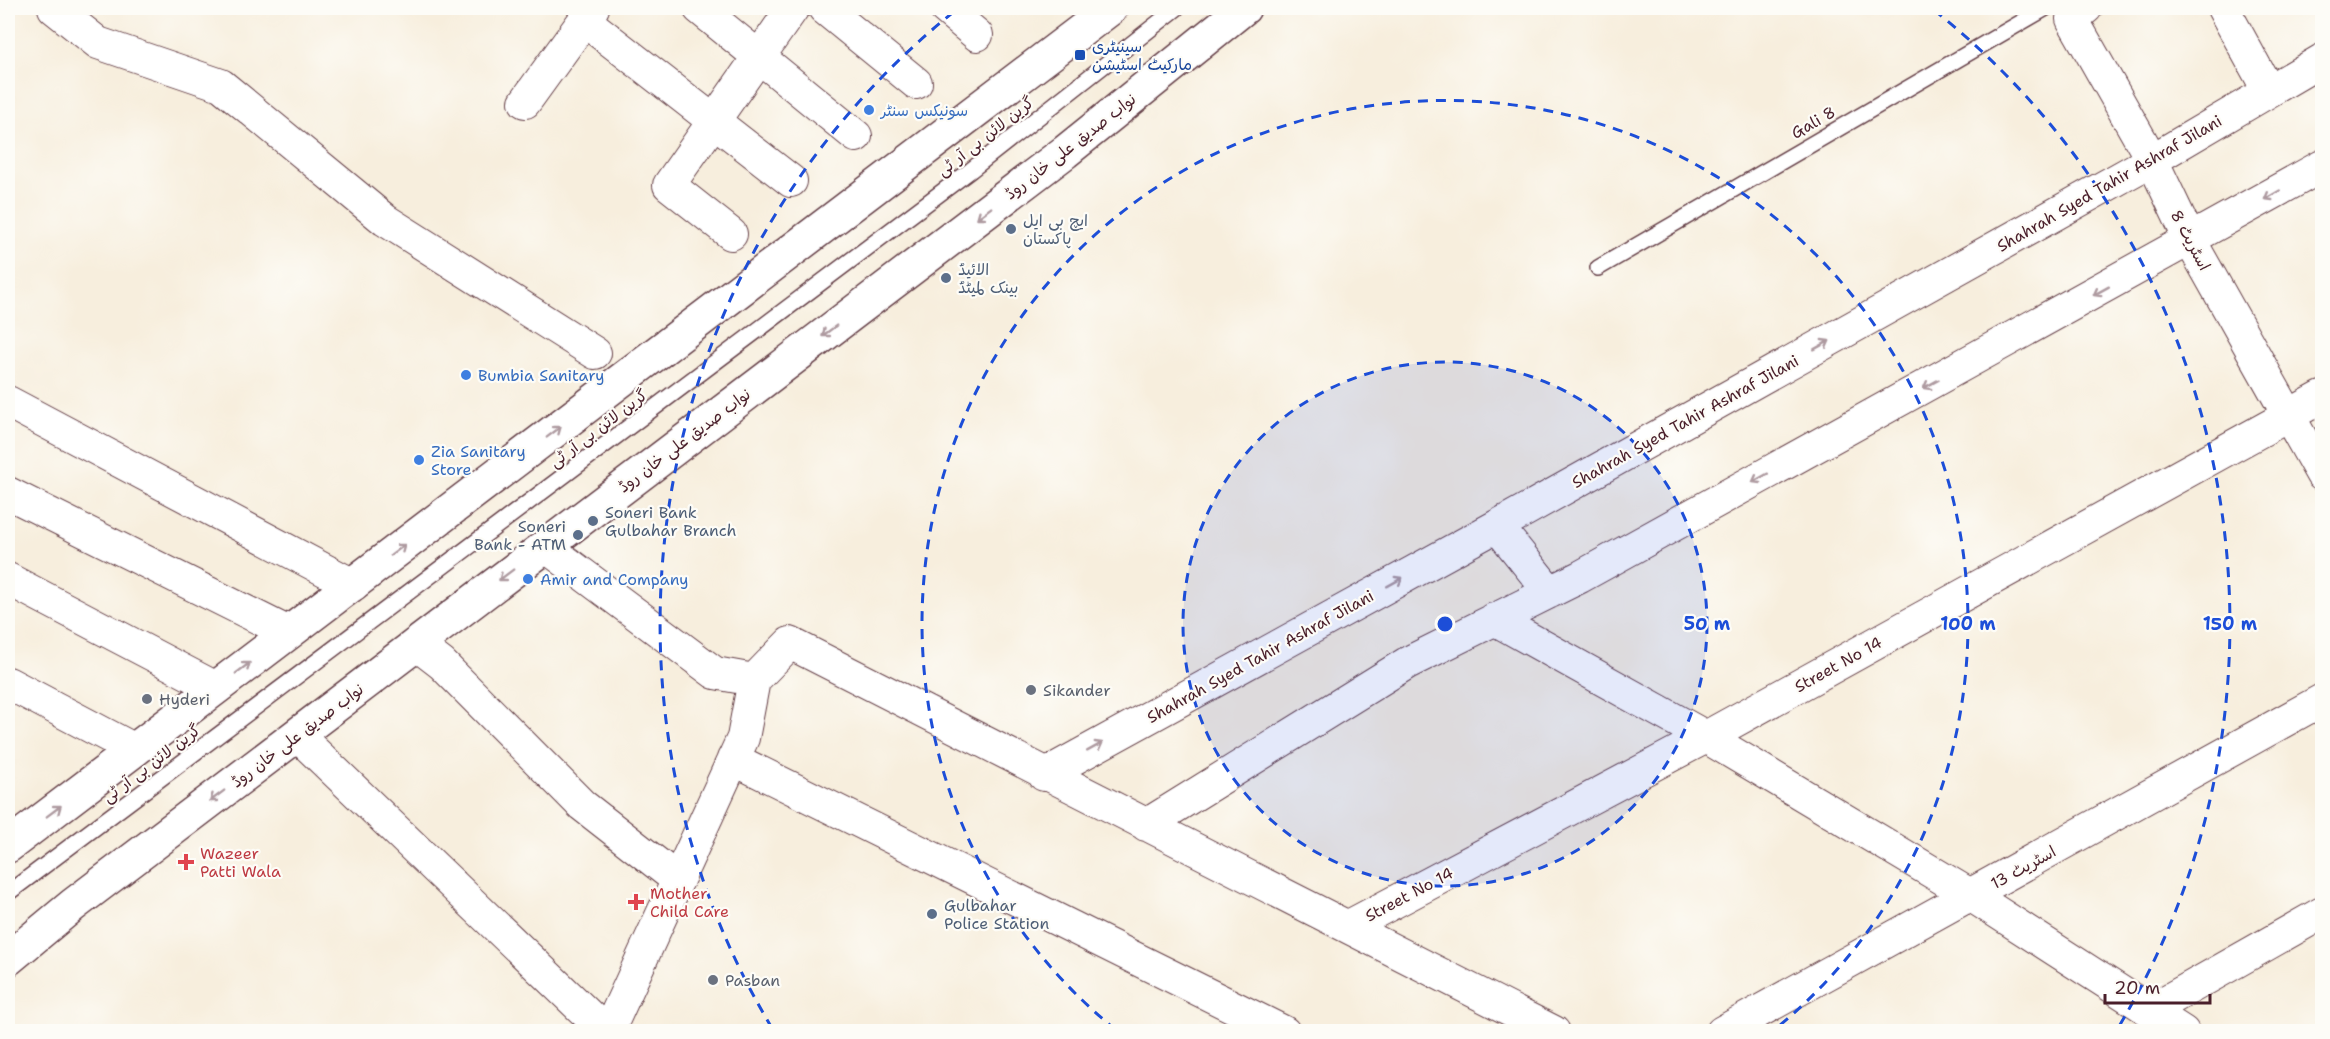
<svg xmlns="http://www.w3.org/2000/svg" width="2330" height="1039" font-family="'Shantell Sans','Playpen Sans Arabic',sans-serif">
<style>
.lines{fill:none;stroke-linecap:round;stroke-linejoin:round}
.lane-casing{stroke:#643e46;stroke-width:18}
.street-casing{stroke:#643e46;stroke-width:34}
.primary-casing{stroke:#643e46;stroke-width:36}
.lane{stroke:#fff;stroke-width:15}
.street{stroke:#fff;stroke-width:32}
.primary{stroke:#fff;stroke-width:33}
.oneway{stroke:#ae9aa0}
.ring{fill:none;stroke:#1d4ed8;stroke-width:3;stroke-dasharray:10 8}
.transit-dot{fill:#1a4fb4;stroke:#fdfcf7;stroke-width:2}
.shop-dot{fill:#3f7fe0;stroke:#fdfcf7;stroke-width:2}
.service-dot{fill:#5c6f8a;stroke:#fdfcf7;stroke-width:2}
.worship-dot{fill:#6b7280;stroke:#fdfcf7;stroke-width:2}
.health-dot{fill:#e0444e;stroke:#fdfcf7;stroke-width:2}
.labels{text-anchor:middle;stroke-width:4.5;stroke-linejoin:round;paint-order:stroke}
.transit-label{font-size:16px;fill:#164399;stroke:#fdfcf7;text-anchor:start}
.shop-label{font-size:16px;fill:#366cbe;stroke:#fdfcf7;text-anchor:start}
.street-label{font-size:16px;fill:#4a1f2b;stroke:#fdfcf7}
.service-label{font-size:16px;fill:#4e5e75;stroke:#fdfcf7;text-anchor:start}
.worship-label{font-size:16px;fill:#5b616d;stroke:#fdfcf7;text-anchor:start}
.health-label{font-size:16px;fill:#be3a42;stroke:#fdfcf7;text-anchor:start}
.centre{fill:#1d4ed8;stroke:#fdfcf7;stroke-width:3}
.ring-label{font-size:18px;text-anchor:middle;font-weight:bold;fill:#1d4ed8;stroke:#fdfcf7;stroke-width:4.5;stroke-linejoin:round;paint-order:stroke}
</style>
<rect width="100%" height="100%" fill="#fdfcf7"/>
<filter id="ink" filterUnits="userSpaceOnUse"><feTurbulence type="fractalNoise" baseFrequency=".0167" numOctaves="2"/><feDisplacementMap in="SourceGraphic" scale="12" xChannelSelector="R" yChannelSelector="G"/><feConvolveMatrix kernelMatrix="1 2 1 2 8 2 1 2 1" color-interpolation-filters="sRGB"/></filter>
<filter id="wash" filterUnits="userSpaceOnUse"><feTurbulence type="fractalNoise" baseFrequency=".008" numOctaves="4" result="noise"/><feDisplacementMap in="SourceGraphic" scale="24" xChannelSelector="R" yChannelSelector="G"/><feGaussianBlur stdDeviation="1.35" result="paint"/><feColorMatrix in="noise" values="0 0 0 0 0 0 0 0 0 0 0 0 0 0 0 0 0 1.4 0 .05"/><feComposite in="paint" operator="in"/></filter>
<g filter="url(#wash)">
<rect width="100%" height="100%" fill="#f7eedd"/>
</g>
<g filter="url(#ink)">
<g class="lines">
<g class="lane-casing">
<path id="lane" d="M1598 268 2046 8
M8 893 971 170 1177 8"/>
</g>
<g class="street-casing">
<path id="street" d="M54 8 98 43 221 85 385 220 595 353
M699 8 856 136
M824 8 916 83
M945 8 977 35
M2086 8 2072 19 2152 160 2191 242 2322 475
M2223 8 2268 90
M584 20 791 181
M525 102 593 8
M731 234 669 185 793 8
M8 402 353 585
M8 493 289 633
M1497 526 1550 592
M545 546 715 673 754 680 790 643C1043 774 1300 900 1554 1032
M8 579 216 688
M1494 619 1706 737 1972 896 2183 1032
M416 644 442 664 582 805 678 880
M8 683 135 750
M297 735 606 1032
M733 759 1284 1032
M1044 775 1497 526 2152 160 2322 60
M1146 825 1407 663 1580 577 2322 166
M1349 926 1706 737 2322 397
M2149 1011 2322 913
M608 1032 743 738 754 680
M1722 1032 2322 700"/>
</g>
<g class="primary-casing">
<path id="primary" d="M8 846 1111 8
M8 959 73 905 1065 152 1244 8"/>
</g>
<use href="#lane" class="lane"/>
<use href="#street" class="street"/>
<use href="#primary" class="primary"/>
</g>
<defs><path id="oneway-shaft" d="M-6 0H5M1.5-3L5.5 0L1.5 3" fill="none" stroke-width="1.6" stroke-linecap="round" stroke-linejoin="round" transform="scale(1.5)"/></defs>
<g class="oneway">
<use href="#oneway-shaft" transform="translate(2272 195) rotate(150)"/>
<use href="#oneway-shaft" transform="translate(984 213) rotate(143)"/>
<use href="#oneway-shaft" transform="translate(2101 291) rotate(151)"/>
<use href="#oneway-shaft" transform="translate(829 331) rotate(143)"/>
<use href="#oneway-shaft" transform="translate(1822 345) rotate(-29)"/>
<use href="#oneway-shaft" transform="translate(1931 384) rotate(151)"/>
<use href="#oneway-shaft" transform="translate(554 432) rotate(-37)"/>
<use href="#oneway-shaft" transform="translate(1760 478) rotate(151)"/>
<use href="#oneway-shaft" transform="translate(398 550) rotate(-37)"/>
<use href="#oneway-shaft" transform="translate(506 575) rotate(143)"/>
<use href="#oneway-shaft" transform="translate(1395 582) rotate(-29)"/>
<use href="#oneway-shaft" transform="translate(243 668) rotate(-37)"/>
<use href="#oneway-shaft" transform="translate(1095 747) rotate(-29)"/>
<use href="#oneway-shaft" transform="translate(217 796) rotate(143)"/>
<use href="#oneway-shaft" transform="translate(54 811) rotate(-37)"/>
</g>
</g>
<circle cx="1445" cy="624" r="262" fill="#1d4ed8" fill-opacity=".12"/>
<g class="ring">
<circle cx="1445" cy="624" r="262"/>
<path d="M1116 1030A523 523 0 1 1 1774 1030"/>
<path d="M772 1028A785 785 0 0 1 956 10M1934 10A785 785 0 0 1 2118 1028"/>
</g>
<rect class="transit-dot" x="1074" y="49" width="12" height="12" rx="3"/>
<g class="shop-dot">
<circle cx="869" cy="110" r="6"/>
<circle cx="466" cy="375" r="6"/>
<circle cx="419" cy="460" r="6"/>
<circle cx="528" cy="579" r="6"/>
</g>
<g class="service-dot">
<circle cx="1011" cy="229" r="6"/>
<circle cx="946" cy="278" r="6"/>
<circle cx="593" cy="521" r="6"/>
<circle cx="578" cy="535" r="6"/>
<circle cx="932" cy="914" r="6"/>
</g>
<g class="worship-dot">
<circle cx="1031" cy="690" r="6"/>
<circle cx="147" cy="699" r="6"/>
<circle cx="713" cy="980" r="6"/>
</g>
<g class="health-dot">
<path d="M183 853h6v6h6v6h-6v6h-6v-6h-6v-6h6z"/>
<path d="M633 893h6v6h6v6h-6v6h-6v-6h-6v-6h6z"/>
</g>
<g class="labels">
<g class="transit-label">
<text x="1092" y="52">سینیٹری<tspan x="1092" dy="18">مارکیٹ اسٹیشن</tspan></text>
</g>
<g class="shop-label">
<text x="881" y="116">سونیکس سنٹر</text>
<text x="478" y="381">Bumbia Sanitary</text>
<text x="431" y="457">Zia Sanitary<tspan x="431" dy="18">Store</tspan></text>
<text x="540" y="585">Amir and Company</text>
</g>
<g class="street-label">
<text transform="translate(1813 122) rotate(-30)" y="6">Gali 8</text>
<text transform="translate(985 136) rotate(-38)" y="6">گرین لائن بی آر ٹی</text>
<text transform="translate(1070 146) rotate(-38)" y="6">نواب صدیق علی خان روڈ</text>
<text transform="translate(2109 183) rotate(-30)" y="6">Shahrah Syed Tahir Ashraf Jilani</text>
<text transform="translate(2191 240) rotate(62)" y="6">اسٹریٹ 8</text>
<text transform="translate(1685 421) rotate(-29)" y="6">Shahrah Syed Tahir Ashraf Jilani</text>
<text transform="translate(598 428) rotate(-37)" y="6">گرین لائن بی آر ٹی</text>
<text transform="translate(684 440) rotate(-37)" y="6">نواب صدیق علی خان روڈ</text>
<text transform="translate(1260 656) rotate(-29)" y="6">Shahrah Syed Tahir Ashraf Jilani</text>
<text transform="translate(1838 664) rotate(-29)" y="6">Street No 14</text>
<text transform="translate(297 735) rotate(-37)" y="6">نواب صدیق علی خان روڈ</text>
<text transform="translate(151 763) rotate(-37)" y="6">گرین لائن بی آر ٹی</text>
<text transform="translate(2023 867) rotate(-29)" y="6">اسٹریٹ 13</text>
<text transform="translate(1409 894) rotate(-28)" y="6">Street No 14</text>
</g>
<g class="service-label">
<text x="1023" y="226">ایچ بی ایل<tspan x="1023" dy="18">پاکستان</tspan></text>
<text x="958" y="275">الائیڈ<tspan x="958" dy="18">بینک لمیٹڈ</tspan></text>
<text x="605" y="518">Soneri Bank<tspan x="605" dy="18">Gulbahar Branch</tspan></text>
<text x="566" y="532" text-anchor="end">Soneri<tspan x="566" dy="18">Bank - ATM</tspan></text>
<text x="944" y="911">Gulbahar<tspan x="944" dy="18">Police Station</tspan></text>
</g>
<g class="worship-label">
<text x="1043" y="696">Sikander</text>
<text x="159" y="705">Hyderi</text>
<text x="725" y="986">Pasban</text>
</g>
<g class="health-label">
<text x="200" y="859">Wazeer<tspan x="200" dy="18">Patti Wala</tspan></text>
<text x="650" y="899">Mother<tspan x="650" dy="18">Child Care</tspan></text>
</g>
</g>
<circle cx="1445" cy="624" r="9" class="centre"/>
<g class="ring-label">
<text x="1707" y="630">50 m</text>
<text x="1968" y="630">100 m</text>
<text x="2230" y="630">150 m</text>
</g>
<rect width="2330" height="1039" fill="none" stroke="#fdfcf7" stroke-width="30"/>
<path d="M2105 994v9h105v-9" fill="none" stroke="#4a1f2b" stroke-width="3"/>
<text x="2114" y="994" font-size="18" fill="#4a1f2b" stroke="#fdfcf7" stroke-width="4.5" paint-order="stroke">20 m</text>
</svg>
